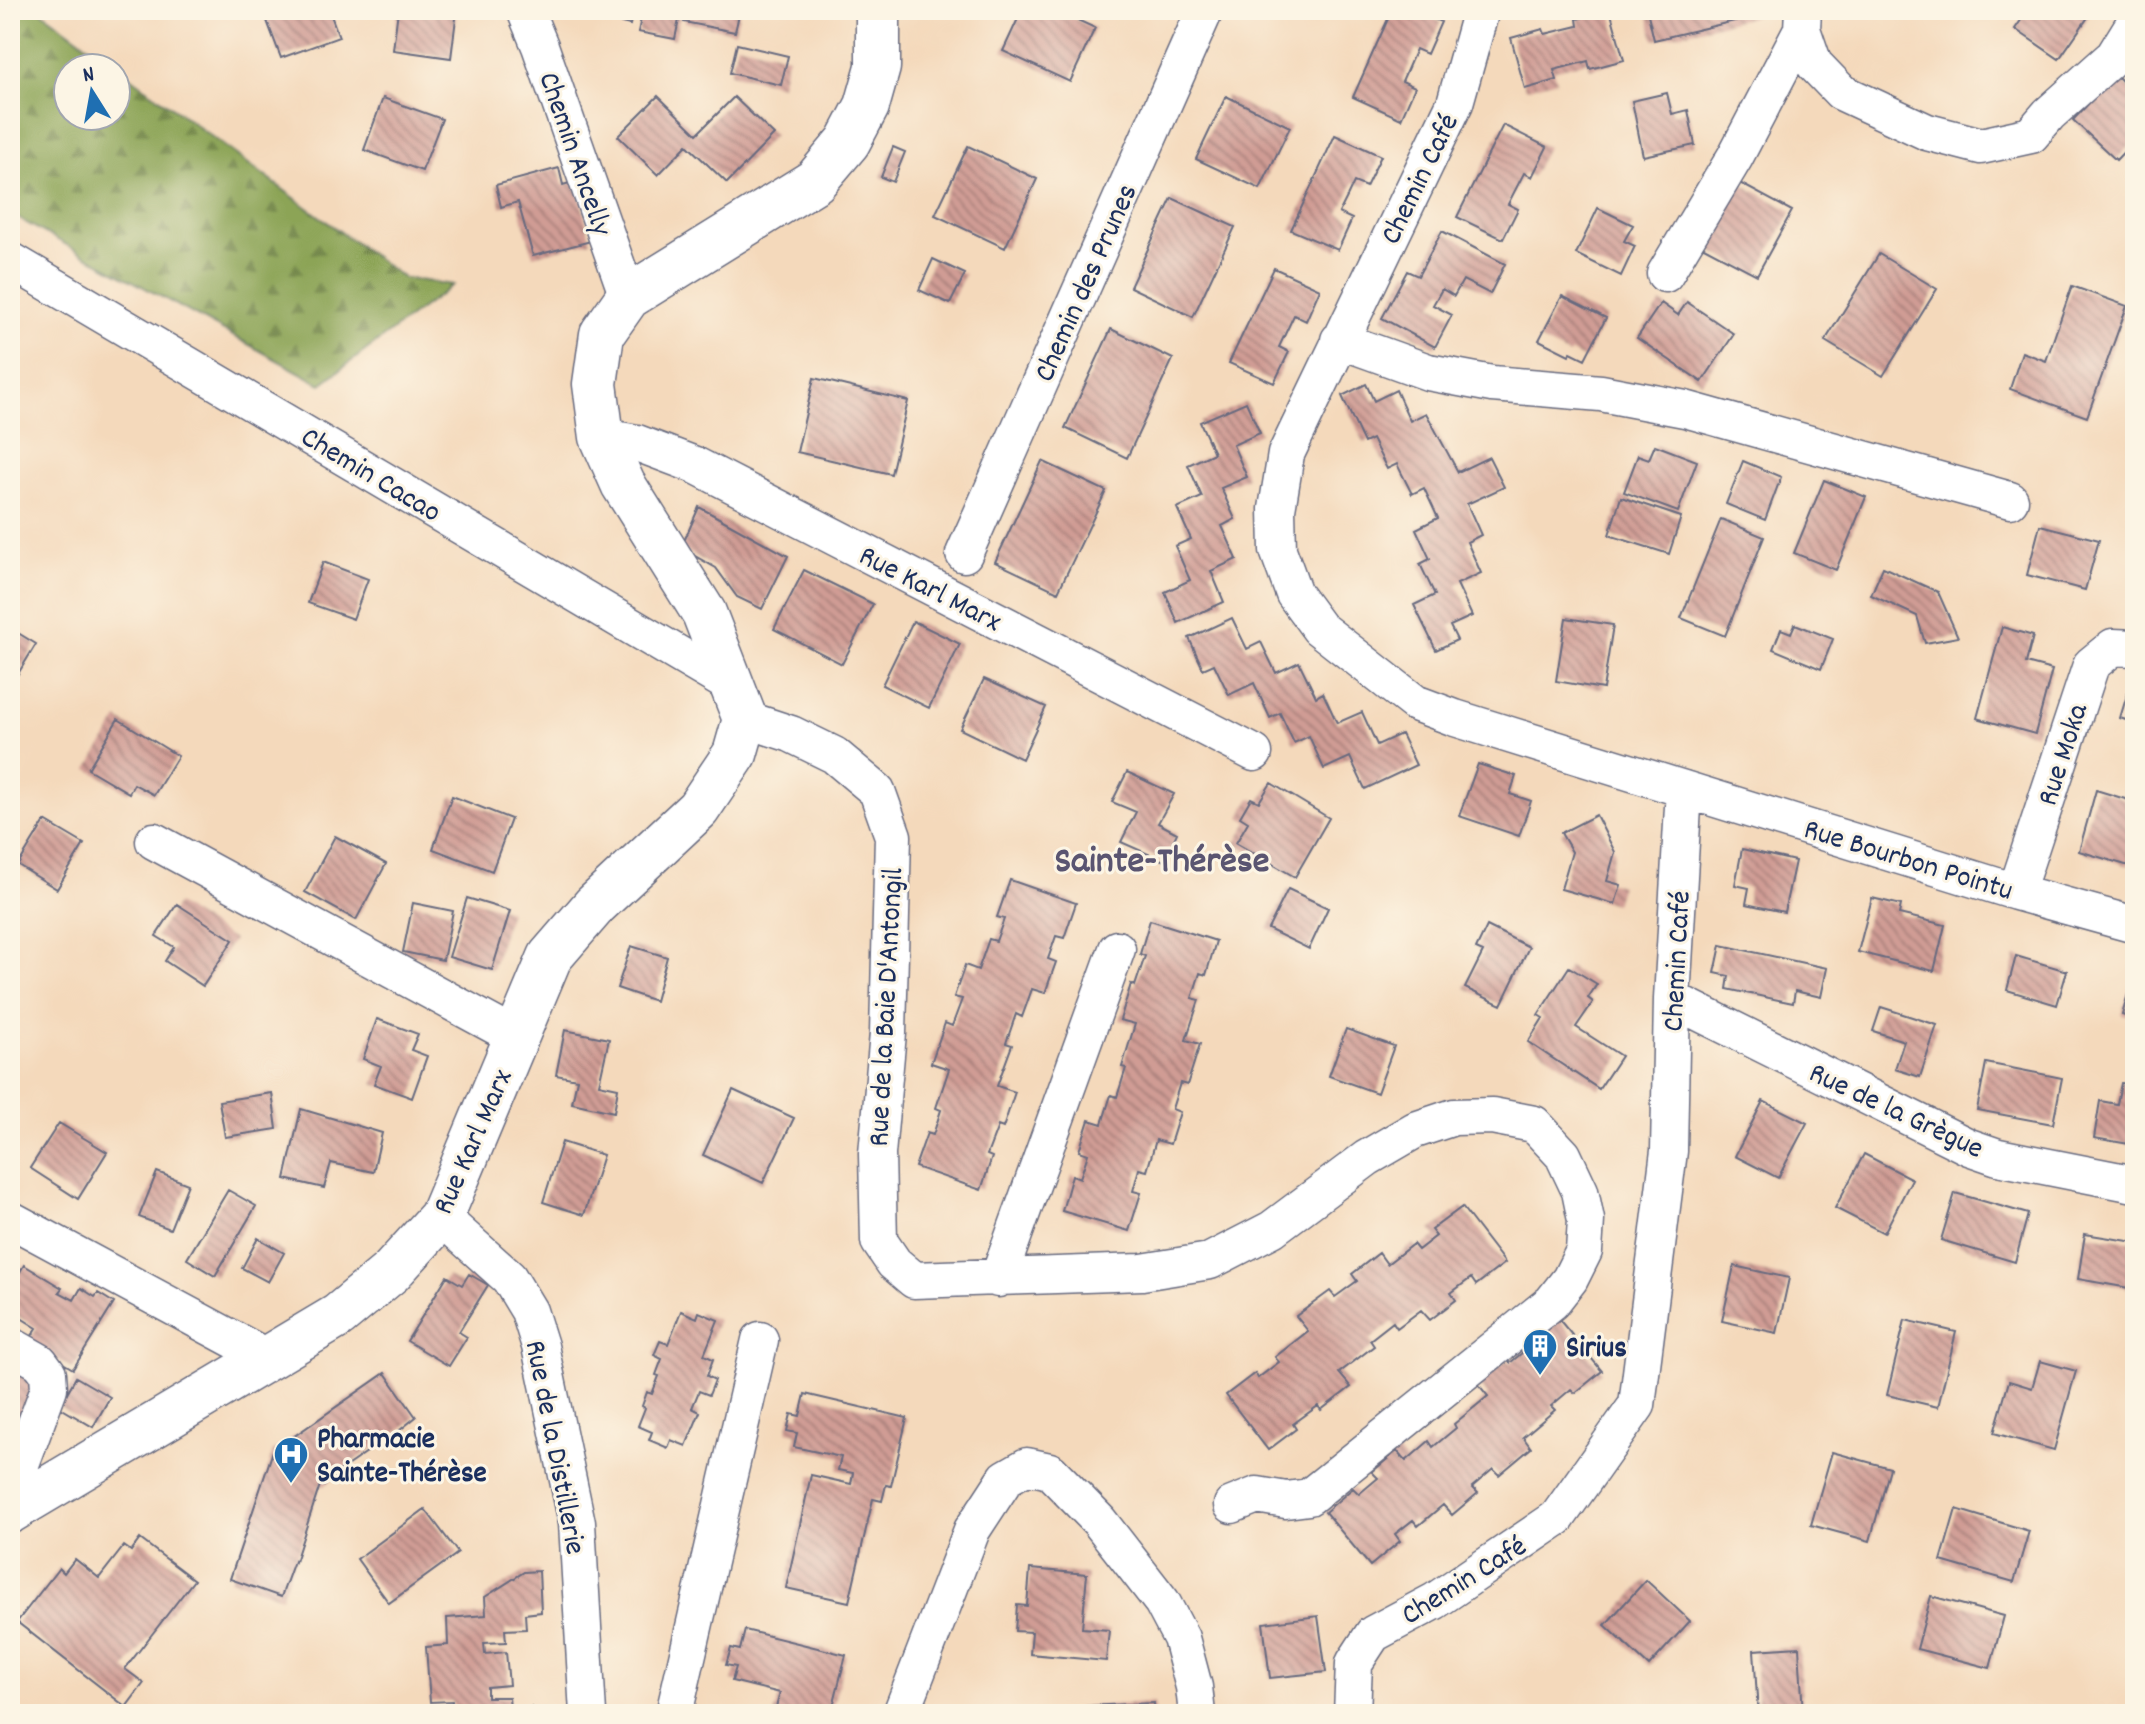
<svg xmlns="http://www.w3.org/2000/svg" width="2145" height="1724" font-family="Dekko,sans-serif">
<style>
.forest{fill:url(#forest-firs);stroke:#546a5a;stroke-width:2;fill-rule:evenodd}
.building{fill:url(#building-back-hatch)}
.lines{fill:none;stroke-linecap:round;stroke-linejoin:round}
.minor-casing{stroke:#676a7f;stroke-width:39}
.secondary-casing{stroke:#676a7f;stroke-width:47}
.minor{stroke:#fff;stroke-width:36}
.secondary{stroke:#fff;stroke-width:44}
.labels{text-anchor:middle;stroke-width:6;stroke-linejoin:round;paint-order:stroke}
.street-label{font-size:30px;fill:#1b2f5e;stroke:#fcf5e5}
.poi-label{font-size:30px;font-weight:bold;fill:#1b2f5e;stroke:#fcf5e5;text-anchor:start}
.district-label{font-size:38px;font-weight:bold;fill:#5a5571;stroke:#fcf5e5}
</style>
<defs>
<pattern id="forest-firs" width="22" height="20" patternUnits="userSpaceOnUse" patternTransform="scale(2)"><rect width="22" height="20" fill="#8ca456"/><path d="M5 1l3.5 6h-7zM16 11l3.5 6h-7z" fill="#72864a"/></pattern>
<pattern id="building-back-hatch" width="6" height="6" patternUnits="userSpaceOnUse" patternTransform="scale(2)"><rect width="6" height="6" fill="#d09c94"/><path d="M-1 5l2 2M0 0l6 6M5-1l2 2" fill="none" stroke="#a8807c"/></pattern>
</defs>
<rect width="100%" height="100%" fill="#fcf5e5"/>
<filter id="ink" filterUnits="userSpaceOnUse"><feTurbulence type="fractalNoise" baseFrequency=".0125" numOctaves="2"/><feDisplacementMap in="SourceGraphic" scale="16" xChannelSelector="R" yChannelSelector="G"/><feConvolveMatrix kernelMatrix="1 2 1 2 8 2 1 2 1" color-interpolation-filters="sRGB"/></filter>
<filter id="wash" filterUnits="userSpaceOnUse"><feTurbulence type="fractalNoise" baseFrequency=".006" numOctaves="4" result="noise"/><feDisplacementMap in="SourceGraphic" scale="32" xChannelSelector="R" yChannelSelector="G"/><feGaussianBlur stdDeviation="1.8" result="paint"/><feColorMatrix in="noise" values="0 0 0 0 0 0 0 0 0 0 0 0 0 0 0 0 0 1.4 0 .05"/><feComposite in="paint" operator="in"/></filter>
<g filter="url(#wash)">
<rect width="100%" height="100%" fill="#f4d9bb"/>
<path class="forest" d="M10 10H40L403 278 453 285 321 384 10 214ZM68 68H116V116H68Z"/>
<g id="blocks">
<path class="building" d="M263 10H329L339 37 281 58Z
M398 10H457L451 58 393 50Z
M567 10H633L630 25Z
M643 10H681L675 39 638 32Z
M686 10H740L735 32 684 22Z
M1022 10H1056L1095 28 1070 82 1003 51Z
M1392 10H1414L1441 22 1427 54 1416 49 1402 81 1415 87 1401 119 1353 97Z
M1610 10 1624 60 1590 69 1588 61 1554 70 1557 80 1525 89 1511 38 1543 29 1545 34 1578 26 1577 19Z
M1647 10H1759L1760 15 1654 40Z
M2022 10H2093L2059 59 2015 29 2026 13Z
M737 44 788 56 781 85 730 73Z
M2116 75 2135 94V140L2116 160 2073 120Z
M1667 93 1672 114 1688 110 1695 145 1643 156 1632 101Z
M658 96 697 134 734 97 774 135 727 183 687 145 658 175 618 136Z
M1226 96 1290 127 1260 189 1196 159Z
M383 98 442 119 422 171 364 150Z
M1503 125 1547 147 1532 177 1524 173 1508 204 1518 209 1503 239 1457 217Z
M1335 135 1381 156 1366 187 1354 182 1347 197 1339 213 1352 219 1338 250 1291 230Z
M968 146 1037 179 1005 248 935 215Z
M893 147 905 152 893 182 881 177Z
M559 168 563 185 576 181 591 241 533 256 518 202 501 207 496 185Z
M1734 180 1792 211 1757 275 1700 245Z
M1172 198 1235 227 1193 317 1130 287Z
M1598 208 1633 225 1624 241 1635 246 1621 276 1576 254Z
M1442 231 1505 264 1490 294 1463 280 1454 296 1442 289 1433 305 1452 315 1435 347 1382 318 1407 271 1418 276Z
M1879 254 1937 289 1883 376 1825 341Z
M933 259 965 274 950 304 919 290Z
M1274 268 1320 289 1306 321 1294 315 1279 347 1289 352 1274 383 1229 363Z
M2072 286 2127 306 2087 417 2010 389 2022 352 2046 361Z
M1562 296 1606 318 1585 359 1571 352 1569 355 1539 340Z
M1687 302 1734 334 1702 382 1637 338 1661 303 1678 315Z
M1111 329 1173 359 1127 458 1065 428Z
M814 378 908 401 891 474 797 452Z
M1366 384 1374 401 1396 390 1410 421 1426 413 1458 472 1489 457 1504 487 1467 504 1481 535 1467 542 1481 573 1457 584 1472 616 1450 626 1457 640 1436 650 1414 605 1435 595 1420 564 1430 559 1416 529 1438 518 1424 488 1412 494 1397 464 1387 469 1372 439 1364 443 1342 396Z
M1246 402 1260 433 1233 445 1247 477 1221 488 1235 519 1222 526 1237 559 1211 571 1224 602 1178 623 1165 592 1190 580 1175 546 1191 539 1177 508 1202 497 1188 465 1214 453 1200 422Z
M1655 445 1697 461 1678 512 1624 492 1638 455 1649 459Z
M1042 461 1106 491 1058 592 995 562Z
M1743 461 1781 477 1765 520 1726 504Z
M1824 480 1866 497 1836 570 1794 553Z
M1621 497 1681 517 1669 554 1609 535Z
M699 507 788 556 762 609 737 597 716 568 681 548Z
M1721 519 1764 537 1725 636 1681 618Z
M2040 525 2099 540 2085 590 2027 575Z
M323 562 368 579 353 619 308 603Z
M1883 567 1938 592 1958 637 1925 643 1917 616 1871 595Z
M804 570 873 604 842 664 774 629Z
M1232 618 1247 649 1261 642 1276 673 1299 662 1316 697 1323 693 1337 723 1362 712 1377 745 1401 734 1416 765 1365 789 1350 757 1324 769 1309 736 1294 743 1280 713 1270 718 1254 683 1229 695 1214 664 1203 669 1189 638Z
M1566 618 1613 625 1603 689 1556 681Z
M913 621 960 644 929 708 882 685Z
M1795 624 1833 639 1821 669 1773 649 1781 629 1791 633Z
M2002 627 2033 636 2026 663 2052 670 2035 734 1977 718Z
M10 628 36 644 10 687Z
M984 679 1046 707 1022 759 960 729Z
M2130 685 2135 687V723L2120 718Z
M118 719 178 756 154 795 134 784 129 793 88 769Z
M1478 764 1516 776 1510 794 1531 801 1519 836 1459 816Z
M1127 772 1174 794 1158 823 1177 833 1164 861 1121 842 1136 812 1112 802Z
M1271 783 1329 818 1295 877 1236 843 1248 822 1240 817 1251 798 1259 802Z
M2096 790 2135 802V844L2129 866 2079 851Z
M452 796 511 819 492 871 433 849Z
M1596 815 1615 852 1607 881 1621 885 1615 904 1561 889 1572 852 1561 833Z
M45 821 84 844 57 889 18 865Z
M335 836 386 864 356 920 305 892Z
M1742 849 1795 861 1784 912 1746 904 1749 888 1735 885Z
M1010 880 1076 903 1064 938 1056 936 1048 959 1056 962 1045 993 1032 989 1022 1017 1016 1014 1006 1043 1012 1045 997 1086 1015 1092 1003 1128 998 1126 987 1155 992 1157 981 1190 915 1167 927 1133 933 1135 941 1110 936 1108 949 1069 931 1063 945 1023 952 1026 962 999 954 997 965 965 978 970 989 939 996 941 1004 919 997 917Z
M1288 889 1328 908 1309 949 1268 929Z
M467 898 510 911 492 970 449 957Z
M1872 898 1901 905 1899 914 1945 925 1934 971 1858 952Z
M413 903 453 911 443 960 403 952Z
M177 904 233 940 203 986 165 961 174 947 156 936Z
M1150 920 1216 941 1206 975 1200 973 1192 998 1199 1000 1186 1040 1200 1044 1187 1085 1180 1083 1172 1109 1180 1112 1170 1144 1156 1140 1147 1171 1139 1169 1133 1191 1141 1193 1129 1231 1062 1211 1072 1175 1080 1178 1088 1154 1079 1151 1089 1120 1102 1124 1111 1095 1117 1097 1126 1068 1122 1067 1135 1024 1120 1020 1131 984 1135 986 1145 956 1140 954Z
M1487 926 1529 947 1501 1005 1465 988 1483 952 1476 949Z
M1721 945 1827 968 1821 997 1795 991 1793 1003 1727 989 1729 976 1715 973Z
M631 946 667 957 655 1001 617 988Z
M2016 956 2067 971 2057 1005 2007 990Z
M1569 967 1597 984 1588 998 1593 1002 1576 1027 1621 1056 1599 1089 1528 1042 1543 1018 1538 1015Z
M2132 980H2135V1019L2122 1015Z
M1881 1007 1937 1025 1920 1077 1895 1069 1904 1041 1873 1031Z
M377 1019 418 1034 411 1050 427 1056 412 1098 374 1084 381 1066 363 1059Z
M1346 1029 1394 1046 1377 1093 1329 1076Z
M565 1030 609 1039 599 1084 618 1088 614 1112 572 1103 577 1079 556 1075Z
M1986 1063 2062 1078 2053 1124 1977 1110Z
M2121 1083 2135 1085V1145L2094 1138 2100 1101 2117 1104Z
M733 1090 794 1118 763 1183 703 1155Z
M272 1093 277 1129 225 1137 219 1101Z
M1763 1101 1807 1123 1778 1178 1735 1156Z
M301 1109 382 1133 373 1172 331 1163 324 1188 285 1179Z
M59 1123 107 1152 78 1199 30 1168Z
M562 1142 603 1155 584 1215 543 1202Z
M1864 1154 1912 1179 1884 1233 1835 1208Z
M157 1172 188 1184 170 1229 139 1217Z
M228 1190 256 1206 215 1276 187 1259Z
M1955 1193 2028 1214 2015 1262 1941 1240Z
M1462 1207 1505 1263 1476 1285 1471 1278 1451 1293 1456 1300 1430 1320 1421 1310 1397 1328 1393 1322 1370 1340 1374 1346 1339 1373 1351 1387 1321 1410 1318 1406 1293 1424 1296 1429 1268 1450 1226 1395 1255 1373 1258 1378 1279 1362 1275 1357 1308 1331 1296 1316 1330 1291 1335 1297 1357 1281 1352 1274 1379 1253 1387 1264 1413 1244 1418 1250 1436 1236 1431 1230Z
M2085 1234 2135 1242 2129 1288 2078 1279Z
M258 1238 284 1253 268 1282 242 1268Z
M24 1265 62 1288 59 1292 74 1300 81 1288 95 1297 98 1293 114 1303 73 1369 28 1342 37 1328 10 1311V1289Z
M1734 1266 1789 1278 1777 1333 1722 1321Z
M469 1274 488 1285 459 1332 467 1337 449 1366 407 1341 447 1276 462 1285Z
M681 1311 697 1318 699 1312 718 1320 704 1355 713 1359 707 1376 715 1380 709 1395 699 1391 692 1408 700 1412 686 1446 671 1440 668 1448 649 1440 652 1432 638 1426 645 1408 642 1406 647 1392 652 1394 659 1376 656 1375 662 1359 654 1355 660 1341 668 1344Z
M1557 1317 1602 1371 1575 1393 1571 1389 1551 1406 1555 1410 1523 1437 1531 1448 1499 1475 1493 1469 1472 1487 1478 1493 1452 1515 1443 1505 1418 1526 1413 1520 1395 1534 1400 1541 1370 1566 1325 1512 1353 1488 1359 1494 1378 1478 1372 1472 1397 1451 1406 1461 1429 1441 1433 1447 1456 1428 1454 1424 1488 1396 1478 1384 1507 1360 1510 1363 1534 1343 1530 1340Z
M1905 1320 1956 1332 1938 1407 1887 1395Z
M2040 1361 2076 1371 2054 1450 1994 1433 2009 1381 2032 1388Z
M10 1363 41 1378 18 1425 10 1421Z
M385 1373 416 1417 384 1443 383 1441 335 1474 336 1476 324 1486 320 1485 295 1562 294 1561 281 1597 230 1579 273 1451Z
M76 1377 110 1397 93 1427 59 1407Z
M805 1394 907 1418 891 1486 886 1485 882 1501 873 1499 849 1602 786 1588 811 1475 851 1484 853 1473 838 1470 841 1457 794 1447 797 1433 787 1431 791 1414 800 1416Z
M1832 1452 1890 1468 1870 1541 1811 1525Z
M425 1509 458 1553 389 1603 357 1559Z
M1956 1509 2029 1531 2014 1582 1941 1561Z
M140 1539 194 1580 125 1669 144 1683 126 1707 17 1622 59 1568 64 1573 75 1559 99 1578 124 1546 131 1551Z
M1030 1569 1087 1574 1082 1628 1109 1630 1106 1661 1030 1654 1032 1632 1015 1631 1017 1605 1027 1606Z
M539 1571 541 1612 525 1614 526 1629 505 1630 506 1642 484 1643 485 1654 506 1652 509 1685 487 1687V1697H509L510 1709 531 1707 532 1714H453L452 1701 430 1702 426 1647 448 1645 447 1618 486 1615 485 1597 524 1572Z
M1646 1580 1690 1621 1649 1666 1605 1625Z
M1931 1596 2004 1616 1990 1668 1917 1649Z
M1318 1616 1326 1672 1270 1678 1263 1623Z
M745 1630 846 1655 831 1714H774L780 1693 732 1681 736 1667 726 1665 731 1648 740 1650Z
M1799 1647 1803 1714H1758L1754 1650Z
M1154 1703 1155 1714H1086L1085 1706Z"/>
</g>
</g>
<g filter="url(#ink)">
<use href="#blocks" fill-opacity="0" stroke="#676a7f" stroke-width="2"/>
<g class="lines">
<g class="minor-casing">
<path id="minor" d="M525 10 540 46 628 297
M1481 10 1455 103 1286 454 1277 509 1278 550 1294 594 1319 628 1415 703 1455 718 2016 892 2135 925
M1803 10 1802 29 1814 64 1841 92 1927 132 1981 146 2031 135 2049 114 2114 56 2135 22
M10 260 734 687
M1665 274 1735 157 1802 29
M1339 340 1428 372 1492 384 1601 393 1685 409 2010 500
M602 437 637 443 695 465 1254 753
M964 554 1205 10
M745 719 791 734 834 755 877 791 893 836 888 1033 877 1154 879 1241 894 1263 914 1280 1142 1272 1210 1261 1272 1229 1367 1158 1415 1130 1454 1117 1492 1116 1534 1124 1563 1155 1580 1191 1586 1220 1584 1251 1570 1279 1552 1302 1309 1497 1286 1500 1257 1495 1232 1505
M154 841 516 1037
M2016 892 2091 665 2113 647 2135 648
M1672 999 1969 1147 1998 1157 2135 1184
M441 1217 509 1278 529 1311 540 1346 577 1523 588 1714
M10 1219 268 1358
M998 1279 1117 949
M10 1345 40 1362 48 1373 49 1388 21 1464V1504
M674 1714 760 1340
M901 1714 972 1530 1006 1478 1027 1466 1050 1471 1099 1521 1162 1602 1181 1638 1194 1687 1197 1714
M1352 1714 1354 1663 1373 1634 1435 1601 1557 1518 1637 1405 1669 1151 1672 999 1684 789"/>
</g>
<g class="secondary-casing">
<path id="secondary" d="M10 1511 338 1316 391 1272 441 1217 550 957 595 905 698 809 735 754 745 719 704 613 623 484 602 437 595 384 602 334 628 297 815 181 848 142 867 106 878 67V10"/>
</g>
<use href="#minor" class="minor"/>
<use href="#secondary" class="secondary"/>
</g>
</g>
<defs>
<g id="building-pin" transform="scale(1.8)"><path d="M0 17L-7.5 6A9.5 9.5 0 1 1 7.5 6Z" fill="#1f6fb2" stroke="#fcf5e5"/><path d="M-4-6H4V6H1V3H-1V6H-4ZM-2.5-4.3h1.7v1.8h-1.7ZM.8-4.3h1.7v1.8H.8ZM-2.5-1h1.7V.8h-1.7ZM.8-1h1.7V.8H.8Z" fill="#fff"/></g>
<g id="hospital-pin" transform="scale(1.8)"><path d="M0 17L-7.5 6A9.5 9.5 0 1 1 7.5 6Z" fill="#1f6fb2" stroke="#fcf5e5"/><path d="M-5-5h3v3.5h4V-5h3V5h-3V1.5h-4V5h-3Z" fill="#fff"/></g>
</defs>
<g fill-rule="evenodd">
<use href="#building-pin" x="1540" y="1346"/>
<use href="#hospital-pin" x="291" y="1454"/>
</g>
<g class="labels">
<g class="street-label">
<text transform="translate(577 153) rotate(71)" y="10">Chemin Ancelly</text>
<text transform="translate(1418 178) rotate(-64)" y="10">Chemin Café</text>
<text transform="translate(1084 282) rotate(-66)" y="10">Chemin des Prunes</text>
<text transform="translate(372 473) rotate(31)" y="10">Chemin Cacao</text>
<text transform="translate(931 587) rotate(27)" y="10">Rue Karl Marx</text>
<text transform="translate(2061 754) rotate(-72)" y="10">Rue Moka</text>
<text transform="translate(1909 858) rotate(17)" y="10">Rue Bourbon Pointu</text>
<text transform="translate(1675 961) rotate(-87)" y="10">Chemin Café</text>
<text transform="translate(884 1007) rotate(-87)" y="10">Rue de la Baie D'Antongil</text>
<text transform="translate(1897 1109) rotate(25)" y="10">Rue de la Grègue</text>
<text transform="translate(471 1141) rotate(-66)" y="10">Rue Karl Marx</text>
<text transform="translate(557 1447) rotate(79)" y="10">Rue de la Distillerie</text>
<text transform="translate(1463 1579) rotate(-32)" y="10">Chemin Café</text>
</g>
<g class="poi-label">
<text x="1566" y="1356">Sirius</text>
<text x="317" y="1447">Pharmacie<tspan x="317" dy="34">Sainte-Thérèse</tspan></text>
</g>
<g class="district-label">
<text x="1162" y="871">Sainte-Thérèse</text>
</g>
</g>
<rect width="2145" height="1724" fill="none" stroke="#fcf5e5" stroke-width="40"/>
<g transform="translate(92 92) rotate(349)"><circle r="38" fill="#fcf5e5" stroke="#a2a6af" stroke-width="2"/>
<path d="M0-6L14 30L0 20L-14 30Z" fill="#1f6fb2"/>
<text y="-12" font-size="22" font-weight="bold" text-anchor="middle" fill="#1b2f5e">N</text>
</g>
</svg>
